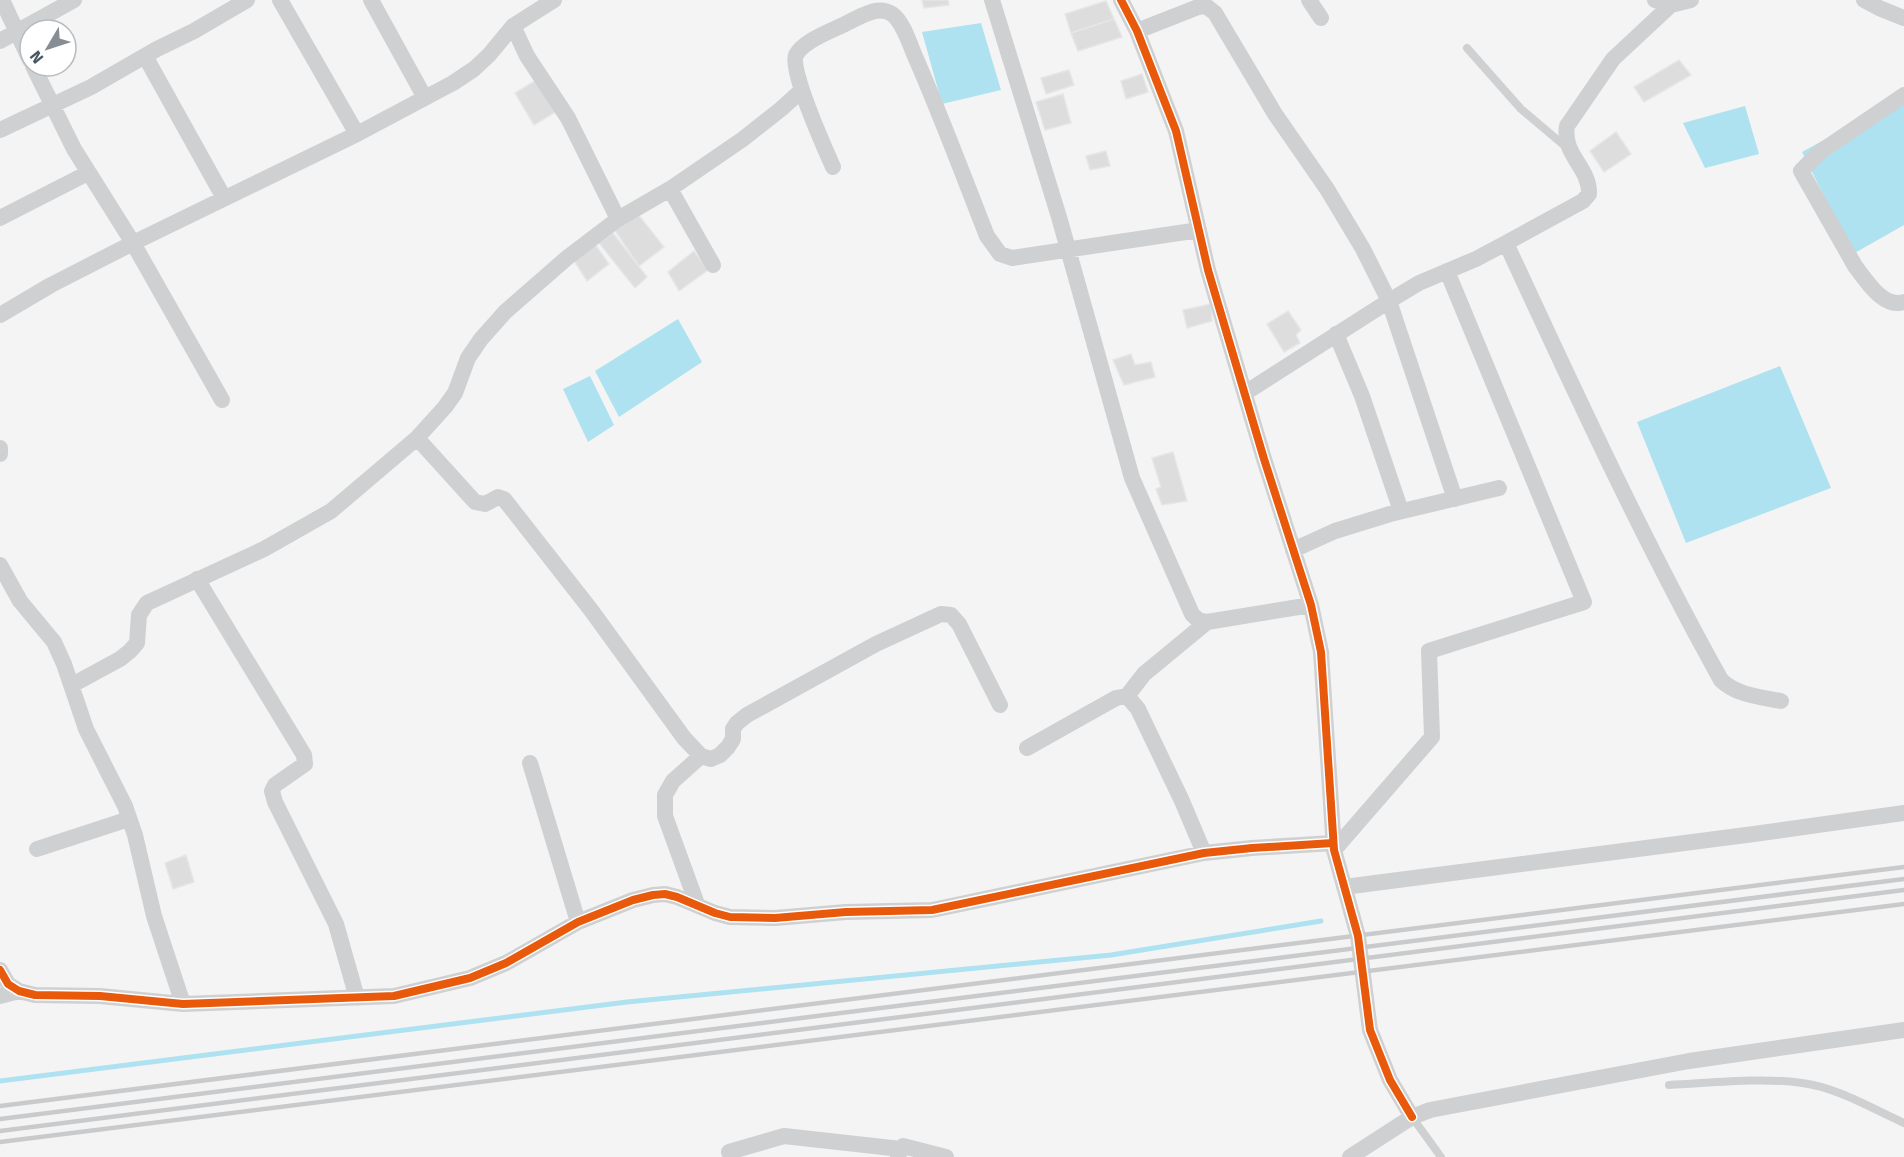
<svg xmlns="http://www.w3.org/2000/svg" width="1904" height="1157" font-family="'Fira Sans',sans-serif">
<style>
.water{fill:#aee2f0}
.lines{fill:none;stroke-linecap:round;stroke-linejoin:round}
.stream{stroke:#aee2f0;stroke-width:5}
.building{fill:#ddddde;stroke:#e5e6e7;stroke-width:1.5}
.service{stroke:#ced0d2;stroke-width:8}
.minor{stroke:#ced0d2;stroke-width:16}
.rail{stroke:#c9cacc;stroke-width:4.5}
.cycleway-casing{stroke:#fff;stroke-width:11}
.cycleway{stroke:#e8590c;stroke-width:8}
</style>
<rect width="100%" height="100%" fill="#f4f4f4"/>
<path class="water" d="M981 23 1001 90 942 104 922 32Z
M1904 96V225L1853 254 1802 152Z
M1745 106 1759 154 1705 168 1683 123Z
M678 319 702 362 619 417 595 371Z
M1780 366 1831 488 1686 543 1637 422Z
M590 376 614 425 588 442 563 389Z"/>
<g class="lines">
<path class="stream" d="M0 1081 627 1002 1111 955 1321 921"/>
</g>
<path class="building" d="M922 0H948L949 5 924 8Z
M1106 1 1114 19 1071 33 1065 14Z
M1114 19 1122 37 1078 51 1071 33Z
M1679 60 1691 75 1644 102 1634 87Z
M1069 70 1074 85 1046 94 1041 78Z
M1142 74 1148 92 1126 99 1121 81Z
M538 79 559 110 534 125 515 93Z
M1063 94 1071 123 1045 130 1036 102Z
M1616 132 1631 154 1604 172 1590 151Z
M1106 151 1110 166 1090 170 1086 156Z
M637 213 664 247 639 266 614 229Z
M613 233 647 277 635 288 599 243Z
M594 243 609 264 587 281 573 259Z
M694 251 708 270 679 291 668 272Z
M1211 304 1212 321 1187 328 1183 310Z
M1288 311 1301 330 1296 335 1300 343 1284 352 1267 324Z
M1131 354 1135 365 1151 362 1155 377 1124 385 1113 360Z
M1173 452 1187 501 1162 505 1156 489 1161 487 1152 458Z
M186 855 194 882 173 889 165 863Z"/>
<g class="lines">
<path class="service" d="M1467 48 1521 109 1566 147
M1669 1085C1712 1083 1759 1077 1802 1083 1836 1087 1873 1109 1904 1123
M1412 1117 1441 1157"/>
<path class="minor" d="M2 0 30 60
M280 0 357 134
M371 0 425 98
M992 0 1059 217 1132 478 1192 614 1198 620 1207 622 1311 605
M1121 0 1137 31 1176 131 1208 270 1264 459 1311 605 1321 652 1334 850 1358 936 1370 1030 1390 1080 1412 1117
M1309 0 1321 18
M1655 0 1671 5 1691 0
M1864 0 1879 8 1904 18
M513 26 527 56 568 118 618 219
M1137 31 1198 7 1206 6 1215 13 1275 114 1327 189 1363 249 1389 301 1455 499
M0 41 74 0
M145 56 224 198
M33 66 74 149 133 243 222 400
M1904 95 1820 152 1801 171 1855 266C1866 280 1883 309 1904 302
M0 130 91 87 157 49 194 31 247 0
M833 167C825 149 789 69 796 55 804 40 834 30 849 22 862 16 878 5 892 14 903 22 909 42 914 54 940 113 963 175 987 236L1000 254 1012 258 1199 230
M670 189 713 265
M0 218 88 173
M1506 243C1574 390 1642 538 1721 680 1736 695 1760 697 1781 701
M0 315 51 285 133 243 357 134 453 83 474 69 489 55 513 26 554 0
M1336 334 1362 396 1401 511
M1245 393 1389 301 1419 283 1476 259 1506 243 1583 201 1589 194C1590 167 1562 155 1567 126L1613 59 1671 5
M417 438 475 502 485 504 498 497 504 499 591 610 684 738 701 756 711 759 720 755 728 747 733 739V729L737 723 747 715 876 644 941 614 951 615 959 624 1000 705
M0 448V454
M1293 550 1335 531 1390 514 1499 488
M0 565 20 601 54 642 64 664 86 729 125 806 135 835 154 916 183 1004
M197 579 304 755 305 764 275 785 272 791 275 802 336 924 357 998
M72 685 120 659 130 651 137 643 139 615 147 603 264 549 331 511 417 438 445 407 455 393 468 358 481 339 505 312 568 257 618 219 670 189 743 139 781 109 802 90
M1127 696 1144 674 1207 622
M1027 748 1116 698 1127 696 1138 709 1182 801 1204 853
M530 763 578 922
M37 849 129 819
M1334 850 1432 737 1429 651 1584 602 1447 271
M1344 887 1754 834 1904 813
M697 904 665 816V795L673 781 701 756
M0 970 8 984 19 991 35 995 100 996 183 1004 394 996 470 978 506 963 578 922 633 900 653 895 665 894 677 897 715 913 730 917 775 918 846 912 932 910 1204 853 1252 848 1333 843
M0 996 19 991
M729 1152 784 1136 901 1149
M898 1156 903 1146 946 1157
M1350 1157 1412 1117 1430 1110 1689 1061 1904 1030"/>
<path class="rail" d="M0 1106 1904 867
M0 1119 1904 879
M0 1131 1904 890
M0 1142 1904 904"/>
<g class="cycleway-casing">
<path id="cycleway" d="M1121 0 1137 31 1176 131 1208 270 1264 459 1311 605 1321 652 1334 850 1358 936 1370 1030 1390 1080 1412 1117
M0 970 8 984 19 991 35 995 100 996 183 1004 394 996 470 978 506 963 578 922 633 900 653 895 665 894 677 897 715 913 730 917 775 918 846 912 932 910 1204 853 1252 848 1333 843"/>
</g>
<use href="#cycleway" class="cycleway"/>
</g>
<g transform="translate(48 48) rotate(231)"><circle r="28" fill="#ffffff" stroke="#b7bbc0" stroke-width="1.5"/>
<path d="M0-4.5L10 22L0 15L-10 22Z" fill="#868d94"/>
<text y="-9" font-size="16" font-weight="bold" text-anchor="middle" fill="#4a5661">N</text>
</g>
</svg>
